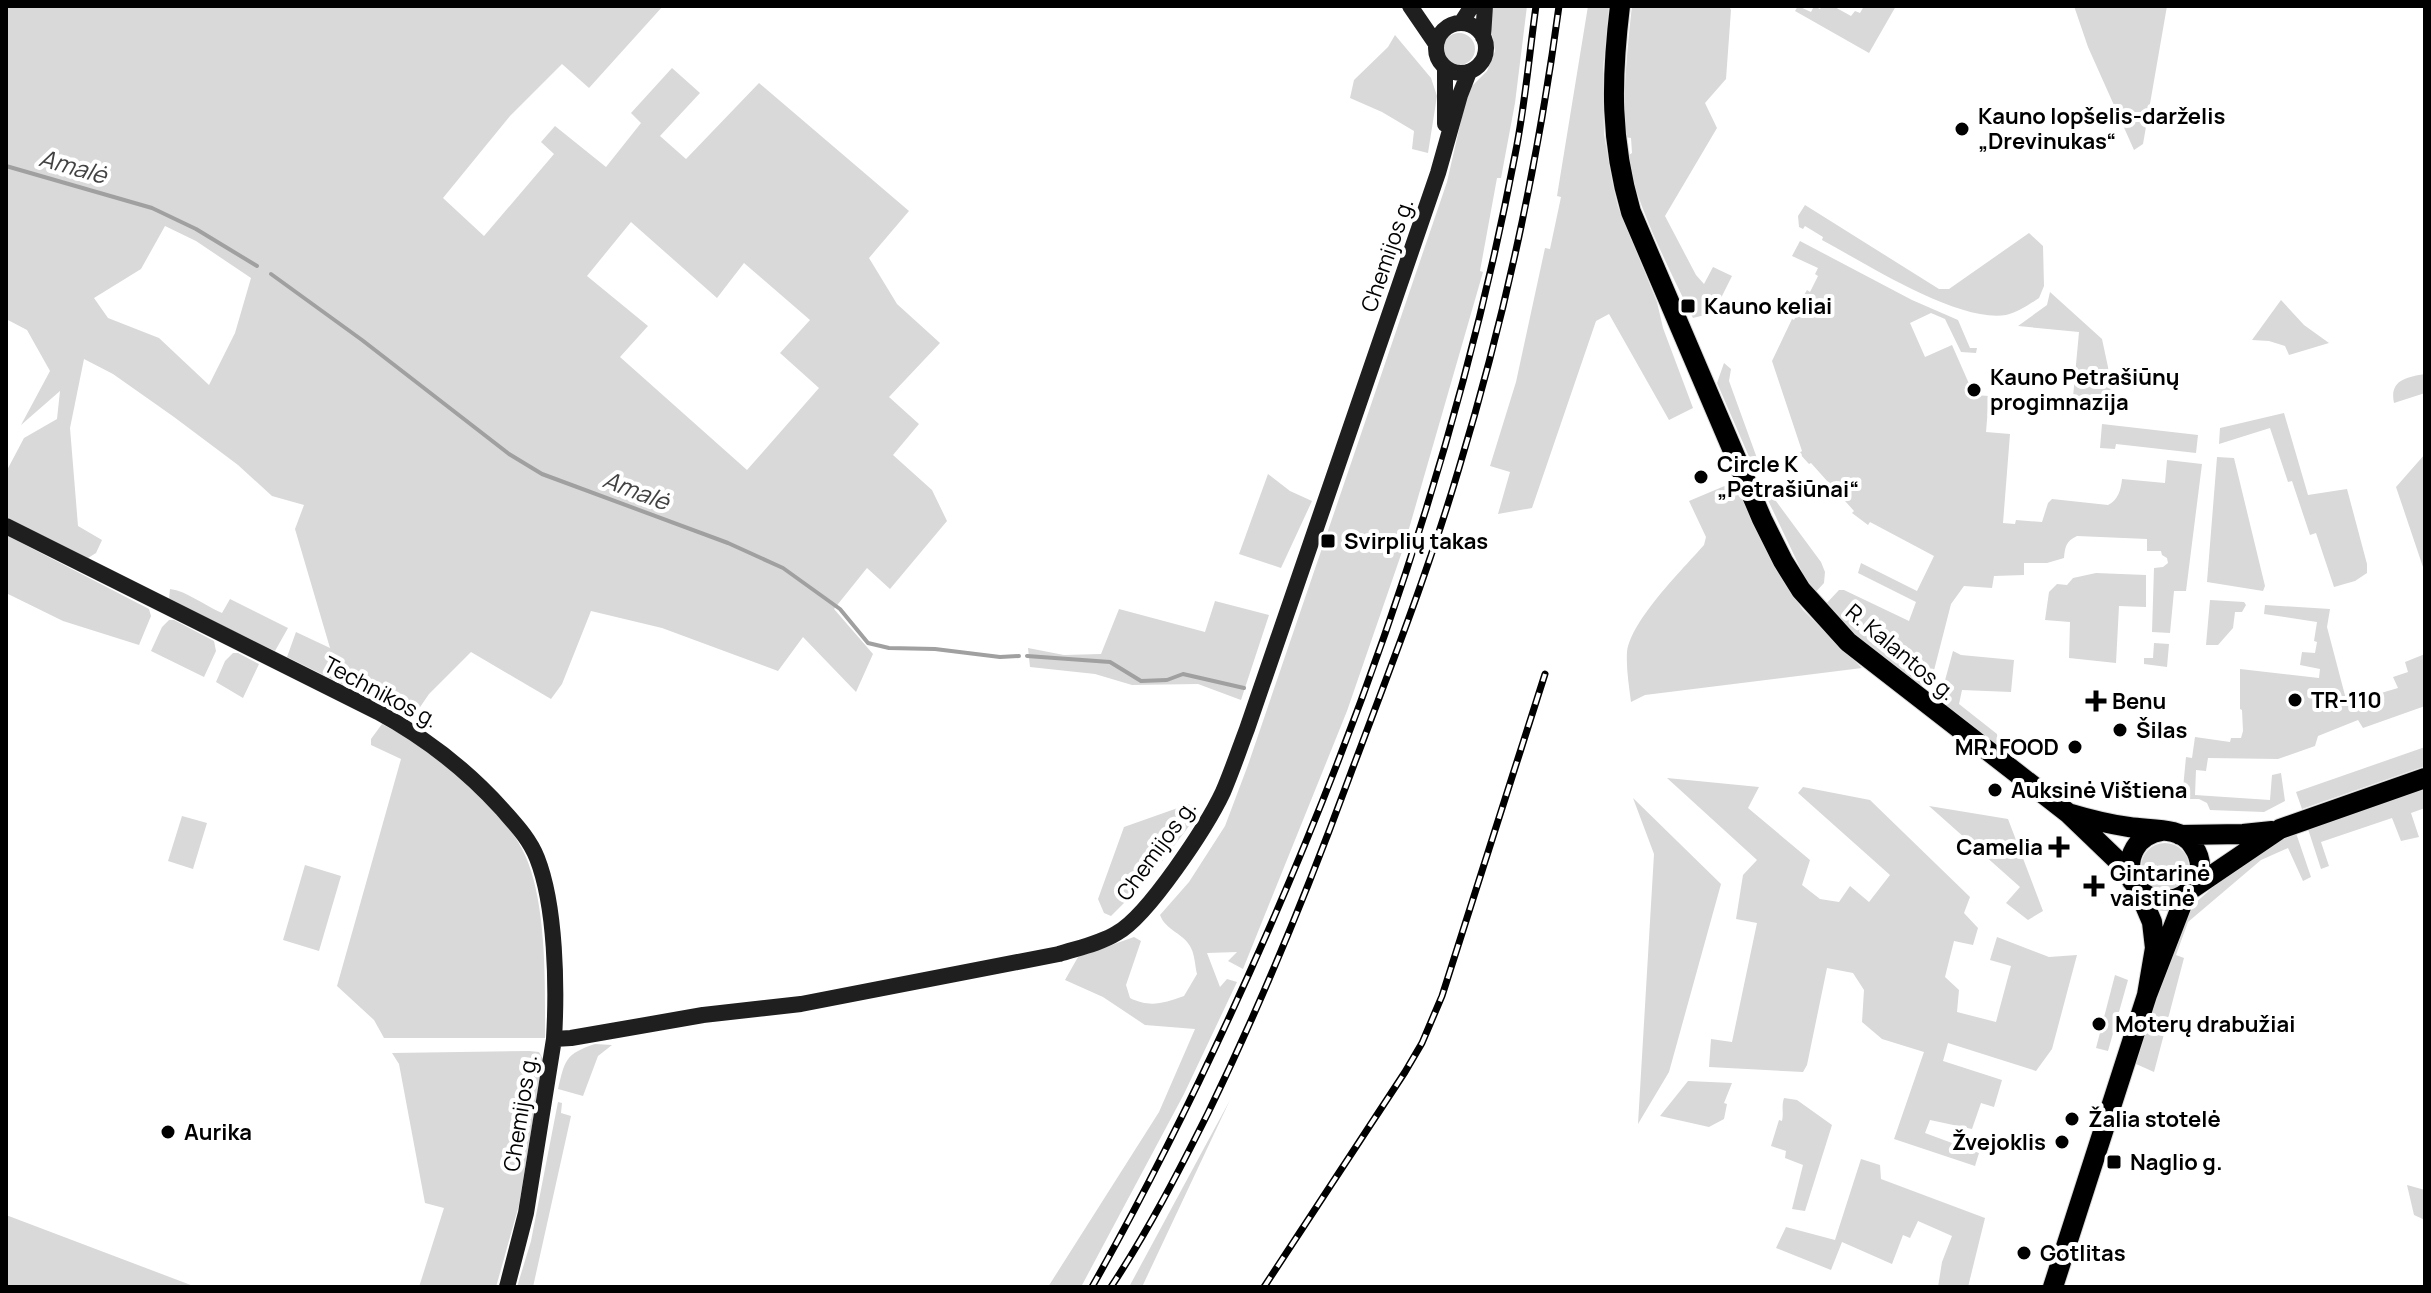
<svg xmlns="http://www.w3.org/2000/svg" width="2431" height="1293" font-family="Manrope,sans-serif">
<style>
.green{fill:#d9d9d9;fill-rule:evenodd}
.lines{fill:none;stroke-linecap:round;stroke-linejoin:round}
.stream{stroke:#a0a0a0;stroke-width:4}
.primary-casing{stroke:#dbdbdb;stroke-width:22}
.secondary{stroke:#1f1f1f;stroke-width:16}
.primary{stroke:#000;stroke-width:20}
.rail-casing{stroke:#000;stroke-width:7}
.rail{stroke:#fff;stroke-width:4;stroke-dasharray:12;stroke-linecap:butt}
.poi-dot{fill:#000;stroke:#fff;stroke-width:3}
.labels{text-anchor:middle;stroke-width:8;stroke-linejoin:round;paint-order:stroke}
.poi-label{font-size:22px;font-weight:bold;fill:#000;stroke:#fff;text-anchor:start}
.street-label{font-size:22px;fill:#000;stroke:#fff}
.water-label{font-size:24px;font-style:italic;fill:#414141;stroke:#fff}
</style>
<rect width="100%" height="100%" fill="#fff"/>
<path class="green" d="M6 6H663L589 88 562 64 510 116 443 198 484 236 554 154 541 142 555 126 606 167 641 123 631 113 672 68 700 93 660 136 686 159 759 83 909 211 869 258 897 304 940 343 889 397 919 424 893 455 932 490 947 521 890 589 867 568 834 609 873 654 856 692 803 637 778 671 662 628 591 611 562 684 551 699 471 652 429 694 412 719 287 657 296 632 330 648 295 529 304 505 272 496 238 465 174 417 113 374 84 359 70 428 78 526 102 540 96 553 88 558 6 517V472L24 438 57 419 60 391 21 425 50 371 27 330 6 319ZM631 222 717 298 744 263 810 320 780 353 819 388 747 470 620 357 648 326 587 276ZM165 226 196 241 251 278 235 333 209 385 159 338 108 318 94 298 141 269Z
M1493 6H1527L1515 103 1501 178H1497L1480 271 1483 272 1404 546 1347 711 1243 969 1228 961 1237 952 1207 953 1220 987 1227 979 1237 982 1184 1094 1081 1287H1048L1159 1112 1195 1029 1145 1025 1103 997 1065 980 1078 957 1134 937 1141 941 1126 985 1130 998C1150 1008 1164 1003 1184 996L1197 974C1195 966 1195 956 1191 948 1184 933 1166 931 1160 915L1189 882 1225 826 1248 765 1447 182 1468 90 1487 71 1495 51 1490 24Z
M1588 6H1609L1603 69 1604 134 1612 181 1618 207 1657 302 1663 328 1693 408 1669 420 1609 314 1596 321 1532 508 1498 514 1510 472 1490 466 1516 382 1545 248 1550 249 1561 197 1557 196Z
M1632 6H1729L1731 10 1726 79 1705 103 1717 128 1665 216 1696 275 1704 284 1713 267 1732 276 1718 304 1720 311 1693 318C1667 265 1641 214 1626 157L1632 153 1631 138 1625 137C1623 93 1627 50 1632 6Z
M1798 6 1811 12 1814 6 1820 9 1822 6H1833L1851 16 1855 11 1860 13 1864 6H1896L1869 53 1795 11Z
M2074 6H2167L2143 144 2134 150 2088 47Z
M1443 49a16 16 0 1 1 32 0a16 16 0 1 1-32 0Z
M1395 35 1431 78 1437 96 1428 153 1412 149 1414 131 1382 112 1350 98 1354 80 1388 47Z
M1805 205 1939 289H1949L2029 233 2043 246 2044 286 2039 298C2030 304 2017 313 2006 315 1958 323 1865 263 1822 240L1823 237 1805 226 1803 229 1799 227 1798 216Z
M1800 241 1912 300 1958 320 1970 348H1977L1976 353 1961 352 1945 319 1931 313 1910 323 1925 357 1952 345 1974 395 1989 396 1986 432 2010 434 2003 523 2015 524 2016 520 2042 522 2048 503 2052 499 2108 505C2118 500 2121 490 2122 479L2165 483 2167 460 2202 464 2186 591H2174L2170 633 2152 632 2154 568 2163 567 2168 563 2167 558 2162 555 2161 551H2147V539L2077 536C2066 541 2065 547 2064 558L2047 563H2024V575L1994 576 1992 588 1964 586 1951 604 1931 682 1922 693 1842 626 1823 607 1839 590H1844L1909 621 1916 602 1858 573 1861 563 1917 591 1934 556 1870 522 1868 525 1852 513 1854 511 1811 463 1809 464 1799 453 1802 451 1772 361 1792 319 1794 320 1803 304 1800 302 1807 290 1810 292 1818 276 1815 274 1818 268 1792 256Z
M2050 292 2102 339 2108 367 2113 413 2072 408 2079 332 2018 326 2047 305Z
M2281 300 2304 325 2329 343 2289 355 2285 346 2269 341 2252 340Z
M1724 363 1731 369 1729 381 1762 472 1757 475 1717 383Z
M2425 374V393L2394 403C2389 380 2407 377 2425 374Z
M2284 413 2308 495 2347 489 2367 564V573L2355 581 2334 587 2316 533 2310 535 2292 481 2288 482 2270 428 2219 444 2220 428Z
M2102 424 2198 435 2196 453 2116 444 2115 449 2100 448Z
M2425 454V573L2396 487Z
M2217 457 2234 458 2265 586 2263 591 2207 582Z
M1268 474 1290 491 1312 501 1281 568 1239 554Z
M1734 482 1776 570 1803 610 1862 668 1645 695 1631 702C1629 686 1626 668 1627 652 1631 620 1683 569 1704 545L1706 537 1689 501Z
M1770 493 1821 562 1825 572 1824 583 1813 595 1766 496Z
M6 535 149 609 151 616 139 645 63 621 6 593Z
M2096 573 2146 575V607L2119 606 2116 663 2069 658 2070 622 2045 620 2049 592 2057 584 2067 585 2073 578Z
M170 589C187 591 205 606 222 613L230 599 288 628 275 651 169 600Z
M2210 600 2244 602 2246 605 2242 612H2235L2233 628 2218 645H2206Z
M1215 601 1269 615 1241 700 1198 684 1132 685 1095 674 1030 667 1028 648 1064 655 1101 654 1119 609 1205 632Z
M2265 605 2330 609 2327 627 2347 703 2398 688 2393 677 2408 672 2405 662 2425 654V706L2363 728 2358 720 2318 736 2315 746 2278 759 2208 758 2206 771 2196 770 2195 795 2270 800 2272 775 2281 773 2285 801 2264 812 2210 810 2207 803 2199 799H2182L2186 757 2192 758 2195 737 2230 742 2231 738H2241L2243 731 2242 710 2240 709V669L2319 678 2320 669 2300 665 2302 652 2315 653 2317 642 2314 641 2317 622 2264 614Z
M169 620H174L214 641 216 651 204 677 151 651 162 627Z
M2154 643 2169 644 2167 667 2144 664V658H2153Z
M1953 651 1961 655 2014 660 2011 692 1962 690 1959 704 1997 734 1998 742 1995 747 1938 706Z
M233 653H238L259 664 243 698 216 682 225 661Z
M382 724C394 731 408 737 420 745 457 769 507 815 525 855 547 904 545 984 545 1038H384L374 1020 337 986 401 759 371 745V739Z
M2425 747V766L2302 809 2296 792Z
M1667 778 1759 787 1748 808 1810 860 1802 885 1820 899 1839 902 1850 886 1869 902 1890 875 1798 793 1803 787 1870 800 1970 897 1964 913 1978 928 1973 945 1954 941 1945 977 1959 990 1957 1012 1996 1022 2011 966 1990 960 1997 937 2049 957 2077 955 2052 1049 2036 1071 1948 1043 1943 1061 2002 1080 1994 1107 1981 1103 1972 1129 1930 1120 1925 1133 1979 1153 1975 1166 1894 1139 1924 1052 1882 1039 1862 1022 1864 990 1853 973 1827 968 1807 1065 1803 1072 1709 1067 1711 1039 1732 1042 1757 923 1736 919 1743 875 1757 860Z
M2425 788V808L2411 813 2419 837 2401 841 2392 818 2321 842 2329 866 2321 869 2308 829Z
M1633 798 1721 884 1669 1072 1638 1124 1654 854Z
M1189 804 1196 817 1151 876 1111 916 1104 913 1098 899 1124 827Z
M1929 806 2008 819 2043 911 2028 920 2006 903 2020 887Z
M182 816 207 823 193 869 168 861Z
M2296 833 2311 877 2303 881 2288 848 2261 860 2188 922 2176 955 2184 958 2154 1072 2136 1064 2177 934 2193 905 2221 880 2275 840Z
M2141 867a24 24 0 1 1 48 0a24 24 0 1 1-48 0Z
M305 865 341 876 319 951 283 940Z
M2115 975 2128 980 2108 1051 2096 1048Z
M595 1044 612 1045 598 1056 583 1096 558 1089C565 1060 565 1054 595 1044Z
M529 1051 539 1052 543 1059 519 1205 496 1287H419L444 1208 425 1203 399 1064 392 1053Z
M1688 1081 1732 1083 1724 1103 1727 1104 1724 1119 1709 1127 1660 1116Z
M1784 1098 1797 1100 1832 1125 1805 1211 1792 1209 1803 1165 1785 1158 1786 1151 1771 1146 1779 1120 1782 1121C1784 1113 1781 1107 1784 1098Z
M1230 1100 1142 1287H1129Z
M558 1102 562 1103 561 1113 571 1116 533 1287H517L531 1241Z
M1861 1159 1880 1165 1881 1179 1985 1218 1968 1287H1938L1942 1262 1952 1236 1918 1221 1910 1238 1903 1235 1892 1264 1842 1242 1831 1270 1776 1248 1786 1227 1835 1240Z
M2407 1185 2425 1190V1220L2414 1215Z
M6 1215 196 1287H6Z"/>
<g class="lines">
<path class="stream" d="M6 166 152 208 196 229 257 266
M271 274 362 340 509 454 542 474 728 543 783 568 840 609 868 643 889 648 935 649 1000 657 1019 656
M1027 656 1110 662 1141 681 1167 680 1183 674 1244 688"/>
<g class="primary-casing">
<path id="primary" d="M1620 6C1611 80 1610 140 1631 212L1762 519 1783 561 1801 590 1848 642 2068 813 2119 862 2138 889 2152 922 2155 948 2147 995
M2068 813C2088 819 2108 824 2129 827 2143 829 2159 829 2173 832 2181 834 2189 839 2193 846 2218 882 2171 919 2138 889
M2180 835 2243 834 2272 831
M2132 881C2125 856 2137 835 2162 831
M2193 888 2280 829 2425 778
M2053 1287 2147 995 2186 894"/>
</g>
<path class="secondary" d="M1410 6 1436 44
M1436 48a25 25 0 1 1 50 0a25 25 0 1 1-50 0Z
M1461 23 1472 6
M1483 37 1485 6
M1445 68V124
M6 526 378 712C426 738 465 768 502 809 515 824 529 838 537 858 556 906 557 988 554 1039
M507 1287 526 1213 554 1039 571 1038 703 1015 801 1004 1059 954C1078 948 1099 944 1117 933 1148 916 1207 826 1223 792 1232 771 1239 750 1247 729L1438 173 1460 95 1469 72"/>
<use href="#primary" class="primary"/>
<g class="rail-casing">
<path id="rail" d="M1092 1287C1157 1172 1215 1052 1268 931 1377 682 1464 422 1515 155 1525 106 1529 56 1536 6
M1111 1287C1148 1231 1178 1173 1208 1113 1261 1004 1307 892 1349 778 1387 676 1428 573 1459 468 1505 317 1538 163 1559 6
M1264 1287 1405 1072 1422 1043 1442 996 1545 674"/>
</g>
<use href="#rail" class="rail"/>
</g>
<g class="poi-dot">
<circle cx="1962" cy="129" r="8"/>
<rect x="1680" y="298" width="16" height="16" rx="4"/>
<circle cx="1974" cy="390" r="8"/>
<circle cx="1701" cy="477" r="8"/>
<rect x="1320" y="533" width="16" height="16" rx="4"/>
<circle cx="2295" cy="700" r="8"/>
<path d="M2092 689h8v8h8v8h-8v8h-8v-8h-8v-8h8z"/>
<circle cx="2120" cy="730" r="8"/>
<circle cx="2075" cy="747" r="8"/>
<circle cx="1995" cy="790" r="8"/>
<path d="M2055 835h8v8h8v8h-8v8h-8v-8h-8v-8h8z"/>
<path d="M2090 874h8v8h8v8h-8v8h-8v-8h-8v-8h8z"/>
<circle cx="2099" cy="1024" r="8"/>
<circle cx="2072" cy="1119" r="8"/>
<circle cx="168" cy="1132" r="8"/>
<circle cx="2062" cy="1142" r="8"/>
<rect x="2106" y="1154" width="16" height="16" rx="4"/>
<circle cx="2024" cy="1253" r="8"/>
</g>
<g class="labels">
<g class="poi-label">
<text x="1978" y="124">Kauno lopšelis-darželis<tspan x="1978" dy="25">„Drevinukas“</tspan></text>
<text x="1704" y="314">Kauno keliai</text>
<text x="1990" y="385">Kauno Petrašiūnų<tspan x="1990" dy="25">progimnazija</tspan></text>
<text x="1717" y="472">Circle K<tspan x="1717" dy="25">„Petrašiūnai“</tspan></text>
<text x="1344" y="549">Svirplių takas</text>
<text x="2311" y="708">TR-110</text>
<text x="2112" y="709">Benu</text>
<text x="2136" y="738">Šilas</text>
<text x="2059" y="755" text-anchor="end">MR. FOOD</text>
<text x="2011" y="798">Auksinė Vištiena</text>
<text x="2043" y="855" text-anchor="end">Camelia</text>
<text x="2110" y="881">Gintarinė<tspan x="2110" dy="25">vaistinė</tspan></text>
<text x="2115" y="1032">Moterų drabužiai</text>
<text x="2088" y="1127">Žalia stotelė</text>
<text x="184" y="1140">Aurika</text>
<text x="2046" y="1150" text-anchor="end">Žvejoklis</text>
<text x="2130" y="1170">Naglio g.</text>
<text x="2040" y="1261">Gotlitas</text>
</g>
<g class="street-label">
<text transform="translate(1387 255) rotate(-71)" y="8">Chemijos g.</text>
<text transform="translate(1901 652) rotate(40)" y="8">R. Kalantos g.</text>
<text transform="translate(381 692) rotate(28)" y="8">Technikos g.</text>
<text transform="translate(1156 850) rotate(-54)" y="8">Chemijos g.</text>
<text transform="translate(520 1113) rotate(-81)" y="8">Chemijos g.</text>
</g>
<g class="water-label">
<text transform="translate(73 167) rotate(16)" y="8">Amalė</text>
<text transform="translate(636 491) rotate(21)" y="8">Amalė</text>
</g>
</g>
<rect width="2431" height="1293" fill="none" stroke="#000000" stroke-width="16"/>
</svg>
